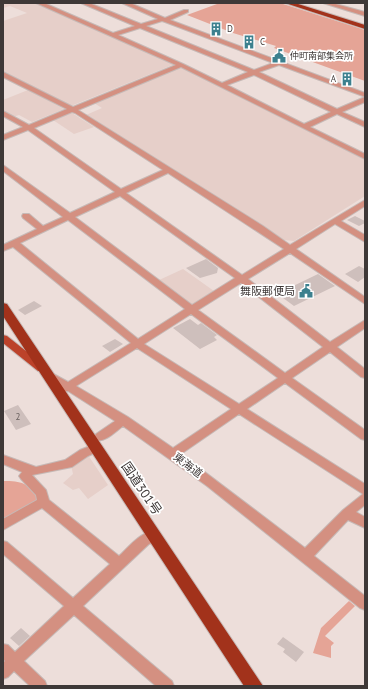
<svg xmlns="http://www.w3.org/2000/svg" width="368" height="689" font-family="'PT Sans','Noto Sans JP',sans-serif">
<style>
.built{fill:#e6cfc9}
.green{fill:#e5a496}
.building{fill:#cebfbc}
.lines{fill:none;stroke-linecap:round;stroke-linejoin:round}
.minor-casing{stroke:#c6b9b6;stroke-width:2}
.major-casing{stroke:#c6b9b6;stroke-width:2}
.highway-casing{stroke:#c6b9b6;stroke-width:2}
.minor{fill:#d49081;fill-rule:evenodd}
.major{fill:#bc422a;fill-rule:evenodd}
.highway{fill:#a2321b;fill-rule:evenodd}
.labels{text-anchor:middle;stroke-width:3.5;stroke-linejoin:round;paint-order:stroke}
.far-poi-label{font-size:9px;fill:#3e3837;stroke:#fff;text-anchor:start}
.number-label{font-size:9px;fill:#625a58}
.poi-label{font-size:11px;fill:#3e3837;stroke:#fff;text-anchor:end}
.street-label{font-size:11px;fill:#3e3837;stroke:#fff}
.near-street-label{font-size:13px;fill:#3e3837;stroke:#fff}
</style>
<rect width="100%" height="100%" fill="#eddeda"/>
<path class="built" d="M3 3H34L175 64 71 106 3 71V21L27 13 10 6 3 8Z
M182 67 365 160V196L294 241 284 240 86 115 102 108 94 103Z
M28 90 64 109 32 122 19 115 13 117 3 112V100Z
M72 113 94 127 74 134 53 120Z
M183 269 214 291 190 306 157 281Z
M88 455 108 485 88 499 79 488 73 490 63 483 73 474 71 465Z"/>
<path class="green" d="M216 3H280L365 30V81L274 48 276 46 233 33 187 15 217 4Z
M3 481C22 481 28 483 39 498L36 502 3 522Z
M349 601 355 606 325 636 334 643 331 646V658L313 653 321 628Z"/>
<path class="building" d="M355 216 365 221V223L359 226 347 220Z
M206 259 218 268 217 273 200 278 186 268Z
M359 266 365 269V277L358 282 345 274Z
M318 274 335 286 294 306 279 295 286 291 285 290Z
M34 301 42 306 25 315 18 310Z
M190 319 198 325 201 323 217 335 214 337 217 340 200 349 173 328Z
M115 339 123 344 110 352 102 346Z
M18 405 31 424 16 430 4 411Z
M21 628 30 636 19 646 10 638Z
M283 637 304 652 296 662 283 652 285 649 277 644Z"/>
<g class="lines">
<g class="minor-casing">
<path id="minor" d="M36 3H44L113 33 135 26 81 3H89L141 24 158 19 122 3H130L165 18 184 10H188V12L170 20 365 93V102L342 112 365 122V127L337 114 310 127 365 154V159L181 67 78 110 263 226 290 245 365 200V206L341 221 365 235V242L335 224 296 249 365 297V304L290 253 248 279 330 342 365 320V328L337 347 365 369V378L361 377 330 352 292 378 365 430V440L361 439 285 383 247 409 365 484V505L356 512 365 517V528L348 520 314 556 365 596V610L360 608 207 486 123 426C116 431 105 443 96 440L94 437 96 434 115 421 68 391 60 392 59 389 60 387 44 378 43 375 44 372 48 371 68 382 131 343 13 247 3 251V245L37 229 23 218 22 216 23 214H29L43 226 63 217 3 171V165L70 213 115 192 28 130 3 140V135L23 127 3 116V111L29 125 67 109 3 77V72L73 107 176 65ZM162 21 165 22 273 63 254 70 146 26ZM140 28 248 72 222 83 183 64 118 35ZM279 65 363 96 365 97 337 109 259 72ZM254 75 331 112 304 124 227 85ZM72 112 75 113 163 170 121 189 34 128ZM168 173 284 249 242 275 126 193ZM120 196 235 278 192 305 75 217ZM68 220 185 309 138 339 20 243ZM241 283 323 347 285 373 198 310ZM191 314 278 378 239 404 144 344ZM137 348 231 409 173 448 128 417 76 386ZM239 414 363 494 343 510 305 548 181 454Z
M323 3H332L365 12V16Z
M95 444 99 445 101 448 99 451 88 456 72 467 32 475 46 490 49 500 119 556C129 547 144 527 159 532L161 536 159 540 149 544 83 606 172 681 174 686H156L74 615 24 661 45 681 47 686H30L14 671 8 677 3 679V663L5 661 3 659V644L8 645 15 652 64 606 3 554V541L7 542 73 598 110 564 42 508 3 530V519L37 500 36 495 21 479 19 476 22 472 3 464V455L36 467 65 460 80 450Z"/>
</g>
<g class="major-casing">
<path id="major" d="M3 335 7 336 46 367 47 369 46 371H38L3 343Z"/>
</g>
<g class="highway-casing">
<path id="highway" d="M285 3H295L365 25V29Z
M3 303 7 304 263 686H244L3 316Z"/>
</g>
<use href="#minor" class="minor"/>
<use href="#major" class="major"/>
<use href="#highway" class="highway"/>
</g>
<defs>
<g id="building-bare" transform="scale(1.08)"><path d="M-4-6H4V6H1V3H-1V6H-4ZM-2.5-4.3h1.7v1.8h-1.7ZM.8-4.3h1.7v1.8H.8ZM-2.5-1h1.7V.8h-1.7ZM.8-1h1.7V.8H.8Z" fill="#3c808e" stroke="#fff" stroke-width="2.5" paint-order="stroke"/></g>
<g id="civic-bare" transform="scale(1.08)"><path d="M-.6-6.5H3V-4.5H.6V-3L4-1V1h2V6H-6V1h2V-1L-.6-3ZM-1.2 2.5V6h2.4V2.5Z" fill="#3c808e" stroke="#fff" stroke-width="2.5" paint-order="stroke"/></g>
</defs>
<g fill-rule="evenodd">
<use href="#building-bare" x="216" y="29"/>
<use href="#building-bare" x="249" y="42"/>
<use href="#civic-bare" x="279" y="56"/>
<use href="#building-bare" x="347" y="79"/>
<use href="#civic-bare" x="306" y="291"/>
</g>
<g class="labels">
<g class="far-poi-label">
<text x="227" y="32">D</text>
<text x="260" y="45">C</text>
<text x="290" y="59">仲町南部集会所</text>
<text x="336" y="82" text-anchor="end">A</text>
</g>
<g class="number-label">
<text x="18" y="420">2</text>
</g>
<g class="poi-label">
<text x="295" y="295">舞阪郵便局</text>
</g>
<g class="street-label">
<text transform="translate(188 465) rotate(37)" y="4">東海道</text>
</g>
<g class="near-street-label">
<text transform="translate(142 488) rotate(56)" y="5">国道301号</text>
</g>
</g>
<rect width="368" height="689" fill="none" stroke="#3e3837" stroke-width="8"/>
</svg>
